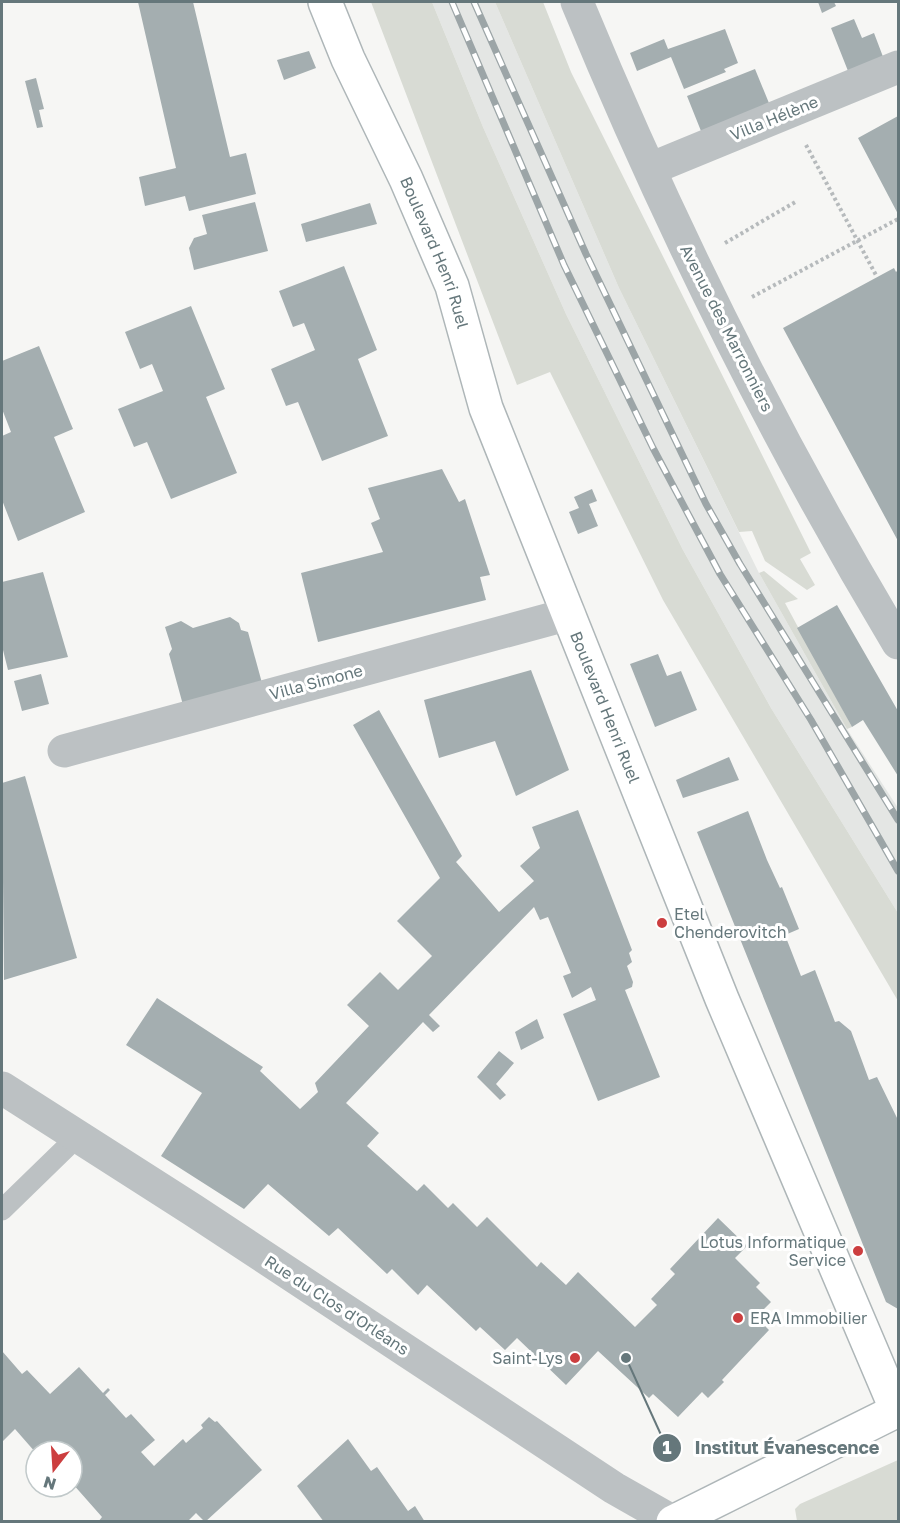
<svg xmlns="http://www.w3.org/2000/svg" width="900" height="1523" font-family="'Golos Text',sans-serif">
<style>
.built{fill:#e4e6e4}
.green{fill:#d8dbd4}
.building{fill:#a4aeb0}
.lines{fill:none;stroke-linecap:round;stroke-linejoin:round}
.secondary-casing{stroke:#aeb6b8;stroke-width:36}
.path{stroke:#b6babc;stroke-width:4;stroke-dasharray:3 3;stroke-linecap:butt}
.lane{stroke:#bcc1c3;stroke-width:21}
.street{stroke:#bcc1c3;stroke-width:33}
.secondary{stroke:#fff;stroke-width:33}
.rail-casing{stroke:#9ca5a7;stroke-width:7}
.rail{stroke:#fff;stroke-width:4.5;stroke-dasharray:14;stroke-linecap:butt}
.poi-dot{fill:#cc3e3f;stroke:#fff;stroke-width:2}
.labels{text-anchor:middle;stroke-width:6;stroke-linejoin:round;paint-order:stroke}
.street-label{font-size:16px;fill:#65777b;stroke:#fff}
.poi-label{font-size:16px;fill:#65777b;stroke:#fff;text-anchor:start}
.leader{fill:none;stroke:#65777b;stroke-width:2}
.callout-dot{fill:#65777b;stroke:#fff;stroke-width:2}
.mark-label{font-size:18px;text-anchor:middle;font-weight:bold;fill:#fff}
.callout-label{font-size:18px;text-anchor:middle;font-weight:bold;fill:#65777b;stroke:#fff;stroke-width:6;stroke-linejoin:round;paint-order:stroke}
</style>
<rect width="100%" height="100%" fill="#f6f6f4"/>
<path class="built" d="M432 2H495L619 288 759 573 847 729 898 808V913L771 708 683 550 566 314 483 127Z"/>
<path class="green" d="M371 2H432L483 127 566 314 683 550 771 708 898 913V1001L663 600 550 372 517 385Z
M495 2H543L571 72 811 553 800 559 815 585 807 590 765 561 752 531 739 532 619 288Z
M764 571 798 599 785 603 852 727 847 729 759 573Z
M898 1460V1521H797L795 1509 800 1504Z"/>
<path class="building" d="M138 2H193L230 157 246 153 256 194 189 211 185 196 145 206 139 177 176 168Z
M818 2H834L836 6 822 13Z
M854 19 862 38 874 33 885 62 850 76 831 28Z
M725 29 738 63 724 69 726 72 684 89 671 57 637 71 630 53 664 39 668 49Z
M309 51 316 68 284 80 277 60Z
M755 69 771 108 703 136 687 96Z
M36 78 44 109 39 110 43 127 37 128 25 81Z
M898 116V214L858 138Z
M255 202 268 251 194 270 189 248 194 238 207 234 202 215Z
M370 203 377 224 306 242 301 224Z
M344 266 377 350 358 359 388 436 322 461 298 402 286 406 271 369 315 350 304 323 293 327 279 291Z
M894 268 896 272 898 270V541L783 328Z
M191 306 225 389 206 397 237 473 171 499 147 442 134 447 118 409 163 391 152 364 140 369 125 332Z
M39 346 73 429 54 437 85 512 18 541 2 500V436L11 432 2 409V361Z
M442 469 459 502 465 499 490 575 480 577 486 600 318 642 301 573 383 552 371 523 380 519 368 488Z
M592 489 597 501 589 504 598 526 578 534 569 512 579 508 574 497Z
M43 572 68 657 8 670 2 646V582Z
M837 605 898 711V776L863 720 852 727 797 628Z
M230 617 239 623 241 630 248 632 262 683 183 705 169 654 172 649 165 627 181 621 193 628Z
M658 654 667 676 681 671 697 710 655 727 630 664Z
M531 670 569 770 516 796 495 741 439 758 424 700Z
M41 674 49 704 22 711 14 681Z
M379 710 462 856 456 862 499 912 534 881 520 866 540 848 532 827 578 810 632 950 629 953 632 962 627 966 633 982 632 987 625 990 660 1077 598 1101 563 1014 596 1000 591 987 572 998 563 976 571 973 548 917 540 920 534 907 429 1015 440 1026 433 1032 423 1022 346 1103 379 1133 367 1146 417 1191 424 1184 448 1208 453 1203 477 1227 487 1217 537 1267 541 1262 566 1285 578 1272 635 1327 657 1305 651 1299 675 1274 670 1269 718 1218 747 1246 735 1258 760 1283 756 1287 771 1302 756 1317 769 1330 722 1380 724 1382 708 1398 702 1392 678 1417 653 1394 649 1398 598 1351 566 1385 517 1338 505 1350 480 1327 476 1331 427 1285 418 1295 392 1269 387 1274 338 1228 329 1236 268 1184 244 1209 161 1156 202 1093 126 1045 157 998 263 1067 260 1071 300 1109 318 1092 315 1083 369 1026 347 1005 380 972 398 990 432 956 397 921 440 878 353 725Z
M729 757 739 780 683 798 676 780Z
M25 776 77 958 4 980 2 783Z
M748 811 767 860 780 888 782 887 799 929 785 935 801 976 815 970 835 1022 839 1021 851 1031 869 1080 877 1077 898 1120V1309L886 1302 697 832Z
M537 1019 544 1038 521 1050 515 1032Z
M499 1051 514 1063 496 1084 506 1095 500 1100 477 1077Z
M2 1351 22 1374 27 1370 50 1394 79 1367 103 1393 108 1388 110 1390 105 1395 126 1418 131 1414 155 1440 141 1452 154 1466 183 1439 186 1443 203 1428 201 1425 209 1417 215 1422 217 1421 262 1470 205 1522 196 1513 187 1522H98L102 1517 72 1483V1451L43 1450 36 1453 15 1429 2 1442Z
M348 1439 371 1471 377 1467 408 1511 415 1506 425 1522H324L297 1486Z"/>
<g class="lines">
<g class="secondary-casing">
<g id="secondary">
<path id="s1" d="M325 2 348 59 406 179 452 286 486 408 722 999 897 1411"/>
<path d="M673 1522 898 1410"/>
</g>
</g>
<path class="path" d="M806 145 877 277
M725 243 797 201
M752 297 898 219"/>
<path class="lane" d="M2 1210 77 1137"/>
<path class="street" d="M577 2C668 223 775 438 898 643
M650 169 898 67
M64 751 569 614
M2 1088 193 1210 614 1488 674 1522"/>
<use href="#secondary" class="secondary"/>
<g class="rail-casing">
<path id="rail" d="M452 2 564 265 653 448 720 574 811 720 898 871
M474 2 586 254 706 504 740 564 898 820"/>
</g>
<use href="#rail" class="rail"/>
</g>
<g class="poi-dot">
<circle cx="662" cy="923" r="6"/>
<circle cx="858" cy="1251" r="6"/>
<circle cx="738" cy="1318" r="6"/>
<circle cx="575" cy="1358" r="6"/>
</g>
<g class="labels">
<g class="street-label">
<text transform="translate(774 118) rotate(-22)" y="6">Villa Hélène</text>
<text dy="6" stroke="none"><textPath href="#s1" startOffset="274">Boulevard Henri Ruel</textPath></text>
<text transform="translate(727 328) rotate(63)" y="6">Avenue des Marronniers</text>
<text transform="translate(316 682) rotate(-15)" y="6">Villa Simone</text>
<text dy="6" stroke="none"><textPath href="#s1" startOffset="760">Boulevard Henri Ruel</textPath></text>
<text transform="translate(337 1305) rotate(33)" y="6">Rue du Clos d'Orléans</text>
</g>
<g class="poi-label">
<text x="674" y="920">Etel<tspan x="674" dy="18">Chenderovitch</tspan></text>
<text x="846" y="1248" text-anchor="end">Lotus Informatique<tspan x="846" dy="18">Service</tspan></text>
<text x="750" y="1324">ERA Immobilier</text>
<text x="563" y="1364" text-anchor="end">Saint-Lys</text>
</g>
</g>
<path class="leader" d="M626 1358L667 1448"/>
<g class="callout-dot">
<circle cx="626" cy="1358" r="6"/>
<circle cx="667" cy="1448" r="15"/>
</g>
<g class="mark-label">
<text x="667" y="1454">1</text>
</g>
<g class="callout-label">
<text x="787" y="1454">Institut Évanescence</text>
</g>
<rect width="900" height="1523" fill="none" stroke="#65777b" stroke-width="6"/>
<g transform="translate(54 1469) rotate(197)"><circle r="28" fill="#ffffff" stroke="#c1c9ca" stroke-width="1.5"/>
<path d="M0-4.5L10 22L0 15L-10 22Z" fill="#cc3e3f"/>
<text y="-9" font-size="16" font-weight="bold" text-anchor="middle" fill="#65777b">N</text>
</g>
</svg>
